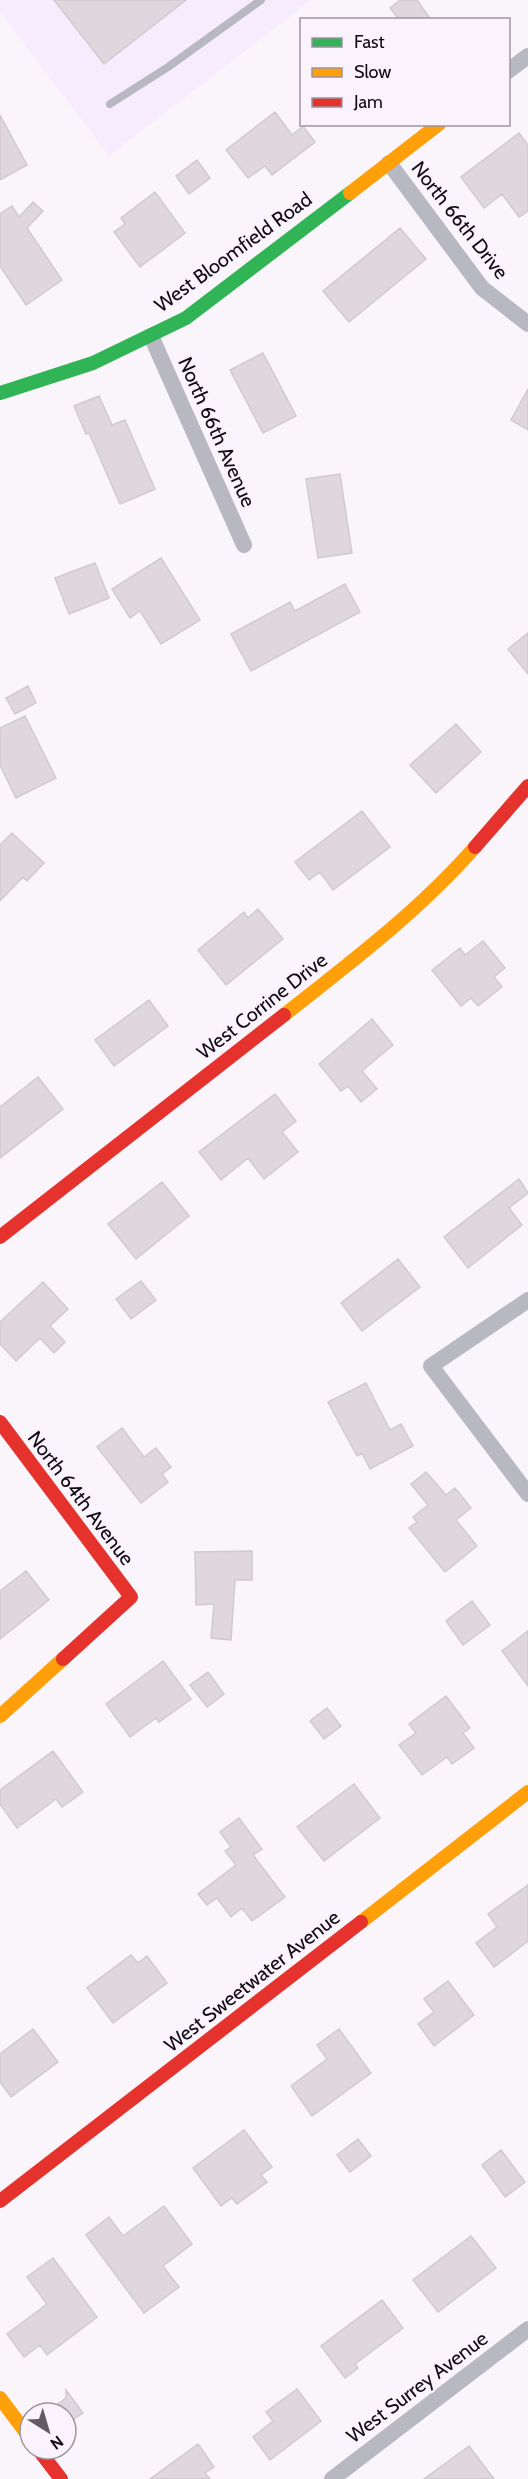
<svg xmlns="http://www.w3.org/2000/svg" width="528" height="2479" font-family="Cabin,sans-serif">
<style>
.built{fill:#f7ecfd}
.building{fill:#dfd7dd;stroke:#d1cad0;stroke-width:1.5}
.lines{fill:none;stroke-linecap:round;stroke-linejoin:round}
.lane{stroke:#b8b8c2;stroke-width:8}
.street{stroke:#b8b8c2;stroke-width:16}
.fast{stroke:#30b455;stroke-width:14}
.slow{stroke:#ff9f0a;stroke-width:14}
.jam{stroke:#e5322d;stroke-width:14}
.labels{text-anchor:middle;stroke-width:4.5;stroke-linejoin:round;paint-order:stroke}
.street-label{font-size:20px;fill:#0f0911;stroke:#faf3fd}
</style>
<rect width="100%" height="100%" fill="#f9f5fb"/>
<path class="built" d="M0 0H311L109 156 0 12Z"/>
<path class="building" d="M54 0H186L104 64Z
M400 0H417L431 20H399L390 8Z
M275 112 292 135 303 126 315 142 272 175 265 166 248 178 226 150Z
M0 115 27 165 0 180Z
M519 133 528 145V211L519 217 502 194 484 208 461 177Z
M197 160 210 178 189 194 176 176Z
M155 192 185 233 140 267 114 232 125 224 121 218Z
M33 202 43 211 27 228 62 280 26 305 0 266V214L12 206 19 217Z
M400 228 426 259 349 322 323 291Z
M263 353 296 416 263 433 230 370Z
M528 389V430L511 420Z
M99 396 112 425 125 420 155 489 120 504 89 433 86 434 74 406Z
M340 474 352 553 318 558 306 479Z
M161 558 200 620 161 644 140 611 130 618 112 589Z
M95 563 109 598 69 614 55 578Z
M345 584 360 612 251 671 231 634 290 602 295 611Z
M528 633V674L508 649Z
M28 686 36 703 15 714 6 698Z
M25 716 56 778 16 798 0 765V728Z
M456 724 481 752 436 793 410 765Z
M362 811 390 847 333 890 320 872 309 880 295 862Z
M12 833 44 863 27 881 23 877 0 901V845Z
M258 909 283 939 226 985 198 950 244 912 248 918Z
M483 941 505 968 494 977 502 987 478 1006 471 998 461 1006 432 970 460 948 465 955Z
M149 1000 168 1026 114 1066 95 1040Z
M372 1019 393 1045 362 1071 377 1089 361 1102 348 1086 341 1091 319 1064Z
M38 1077 63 1109 0 1158V1107Z
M275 1094 296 1121 282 1132 298 1152 264 1179 248 1158 221 1180 199 1152Z
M519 1179 528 1193 509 1208 522 1225 468 1268 444 1237Z
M162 1182 189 1216 136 1259 108 1224Z
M398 1259 420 1287 362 1331 341 1303Z
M141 1281 156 1300 131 1319 116 1299Z
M43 1282 68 1309 50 1326 65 1342 54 1353 40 1338 16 1361 0 1344V1322Z
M366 1383 390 1430 401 1424 413 1446 370 1469 362 1453 357 1456 328 1402Z
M122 1428 144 1457 156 1448 171 1467 162 1474 168 1482 141 1503 97 1447Z
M426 1472 446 1495 455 1488 471 1508 456 1520 477 1546 445 1572 409 1528 417 1522 413 1517 428 1505 411 1484Z
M252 1551V1580H235L231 1640 211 1638 214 1604 196 1605 195 1552Z
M26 1571 49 1600 0 1639V1591Z
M472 1601 490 1625 463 1645 446 1621Z
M528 1631V1686L502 1651Z
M163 1661 191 1699 159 1722 156 1718 130 1737 106 1704Z
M208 1672 224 1694 207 1707 190 1685Z
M446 1696 470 1728 463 1733 474 1748 452 1764 447 1757 422 1775 399 1745 416 1733 409 1724Z
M327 1708 341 1726 324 1739 310 1721Z
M53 1751 83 1792 62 1807 56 1799 17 1828 0 1804V1790Z
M354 1784 380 1818 324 1861 297 1827Z
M239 1818 262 1849 253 1855 285 1897 252 1921 242 1908 231 1917 217 1898 207 1905 198 1894 236 1865 225 1851 231 1847 220 1832Z
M528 1885V1941L494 1967 476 1943 497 1927 488 1914Z
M131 1955 138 1963 147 1956 167 1983 113 2023 87 1988Z
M448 1981 474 2015 434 2046 418 2024 434 2012 424 1999Z
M33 2029 58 2062 11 2097 0 2082V2054Z
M339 2029 371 2073 312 2116 291 2086 327 2059 317 2045Z
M244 2130 272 2167 261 2175 267 2182 237 2204 232 2198 221 2206 193 2168Z
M358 2139 371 2156 350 2172 337 2155Z
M501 2150 525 2182 505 2197 482 2165Z
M164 2206 192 2244 163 2266 179 2287 144 2313 86 2235 109 2217 123 2236Z
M471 2236 496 2268 438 2312 413 2280Z
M53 2258 97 2317 47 2355 40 2345 24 2357 7 2334 47 2304 27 2277Z
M382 2300 403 2328 355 2364 358 2368 345 2378 321 2346Z
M297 2389 321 2421 270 2460 253 2437 273 2421 266 2412Z
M66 2390 83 2413 66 2424V2413H46L66 2398Z
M198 2444 214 2467 205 2473 210 2479H150Z
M469 2446 494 2479H424Z"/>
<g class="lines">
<path class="lane" d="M110 104 168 67 261 0"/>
<path class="street" d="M508 71 528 56
M389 163 482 288 528 324
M151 336 244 545
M528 1300 431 1366 528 1494
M332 2479 528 2329"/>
<path class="fast" d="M0 393 93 363 186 318 350 193"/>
<path class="slow" d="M350 193 439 124
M284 1015C351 962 419 911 475 847
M0 1716 63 1659
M361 1922 528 1792
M0 2398 30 2438"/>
<path class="jam" d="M475 847 528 786
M0 1237 284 1015
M0 1422 131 1597 63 1659
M0 2201 361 1922
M38 2449 61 2479"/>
</g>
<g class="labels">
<g class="street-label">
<text transform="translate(460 220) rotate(52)" y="7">North 66th Drive</text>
<text transform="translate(233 252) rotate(-36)" y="7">West Bloomfield Road</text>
<text transform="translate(217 432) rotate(66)" y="7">North 66th Avenue</text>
<text transform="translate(262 1006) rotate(-38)" y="7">West Corrine Drive</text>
<text transform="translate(81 1498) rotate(53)" y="7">North 64th Avenue</text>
<text transform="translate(252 1981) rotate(-38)" y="7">West Sweetwater Avenue</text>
<text transform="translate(417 2387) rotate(-37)" y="7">West Surrey Avenue</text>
</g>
</g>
<rect x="300" y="18" width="210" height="108" fill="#faf3fd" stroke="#9c959f" stroke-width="1.5"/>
<rect x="312" y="38" width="30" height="9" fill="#30b455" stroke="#9c959f" stroke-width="1.5"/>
<text x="354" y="48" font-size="18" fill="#0f0911">Fast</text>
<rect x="312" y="68" width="30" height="9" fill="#ff9f0a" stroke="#9c959f" stroke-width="1.5"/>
<text x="354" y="78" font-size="18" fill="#0f0911">Slow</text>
<rect x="312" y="98" width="30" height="9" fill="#e5322d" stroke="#9c959f" stroke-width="1.5"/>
<text x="354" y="108" font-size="18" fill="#0f0911">Jam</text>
<g transform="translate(48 2431) rotate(143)"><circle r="28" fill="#faf3fd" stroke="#9c959f" stroke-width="1.5"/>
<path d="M0-4.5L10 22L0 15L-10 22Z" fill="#615c63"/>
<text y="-9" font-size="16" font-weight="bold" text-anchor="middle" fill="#0f0911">N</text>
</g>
</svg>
